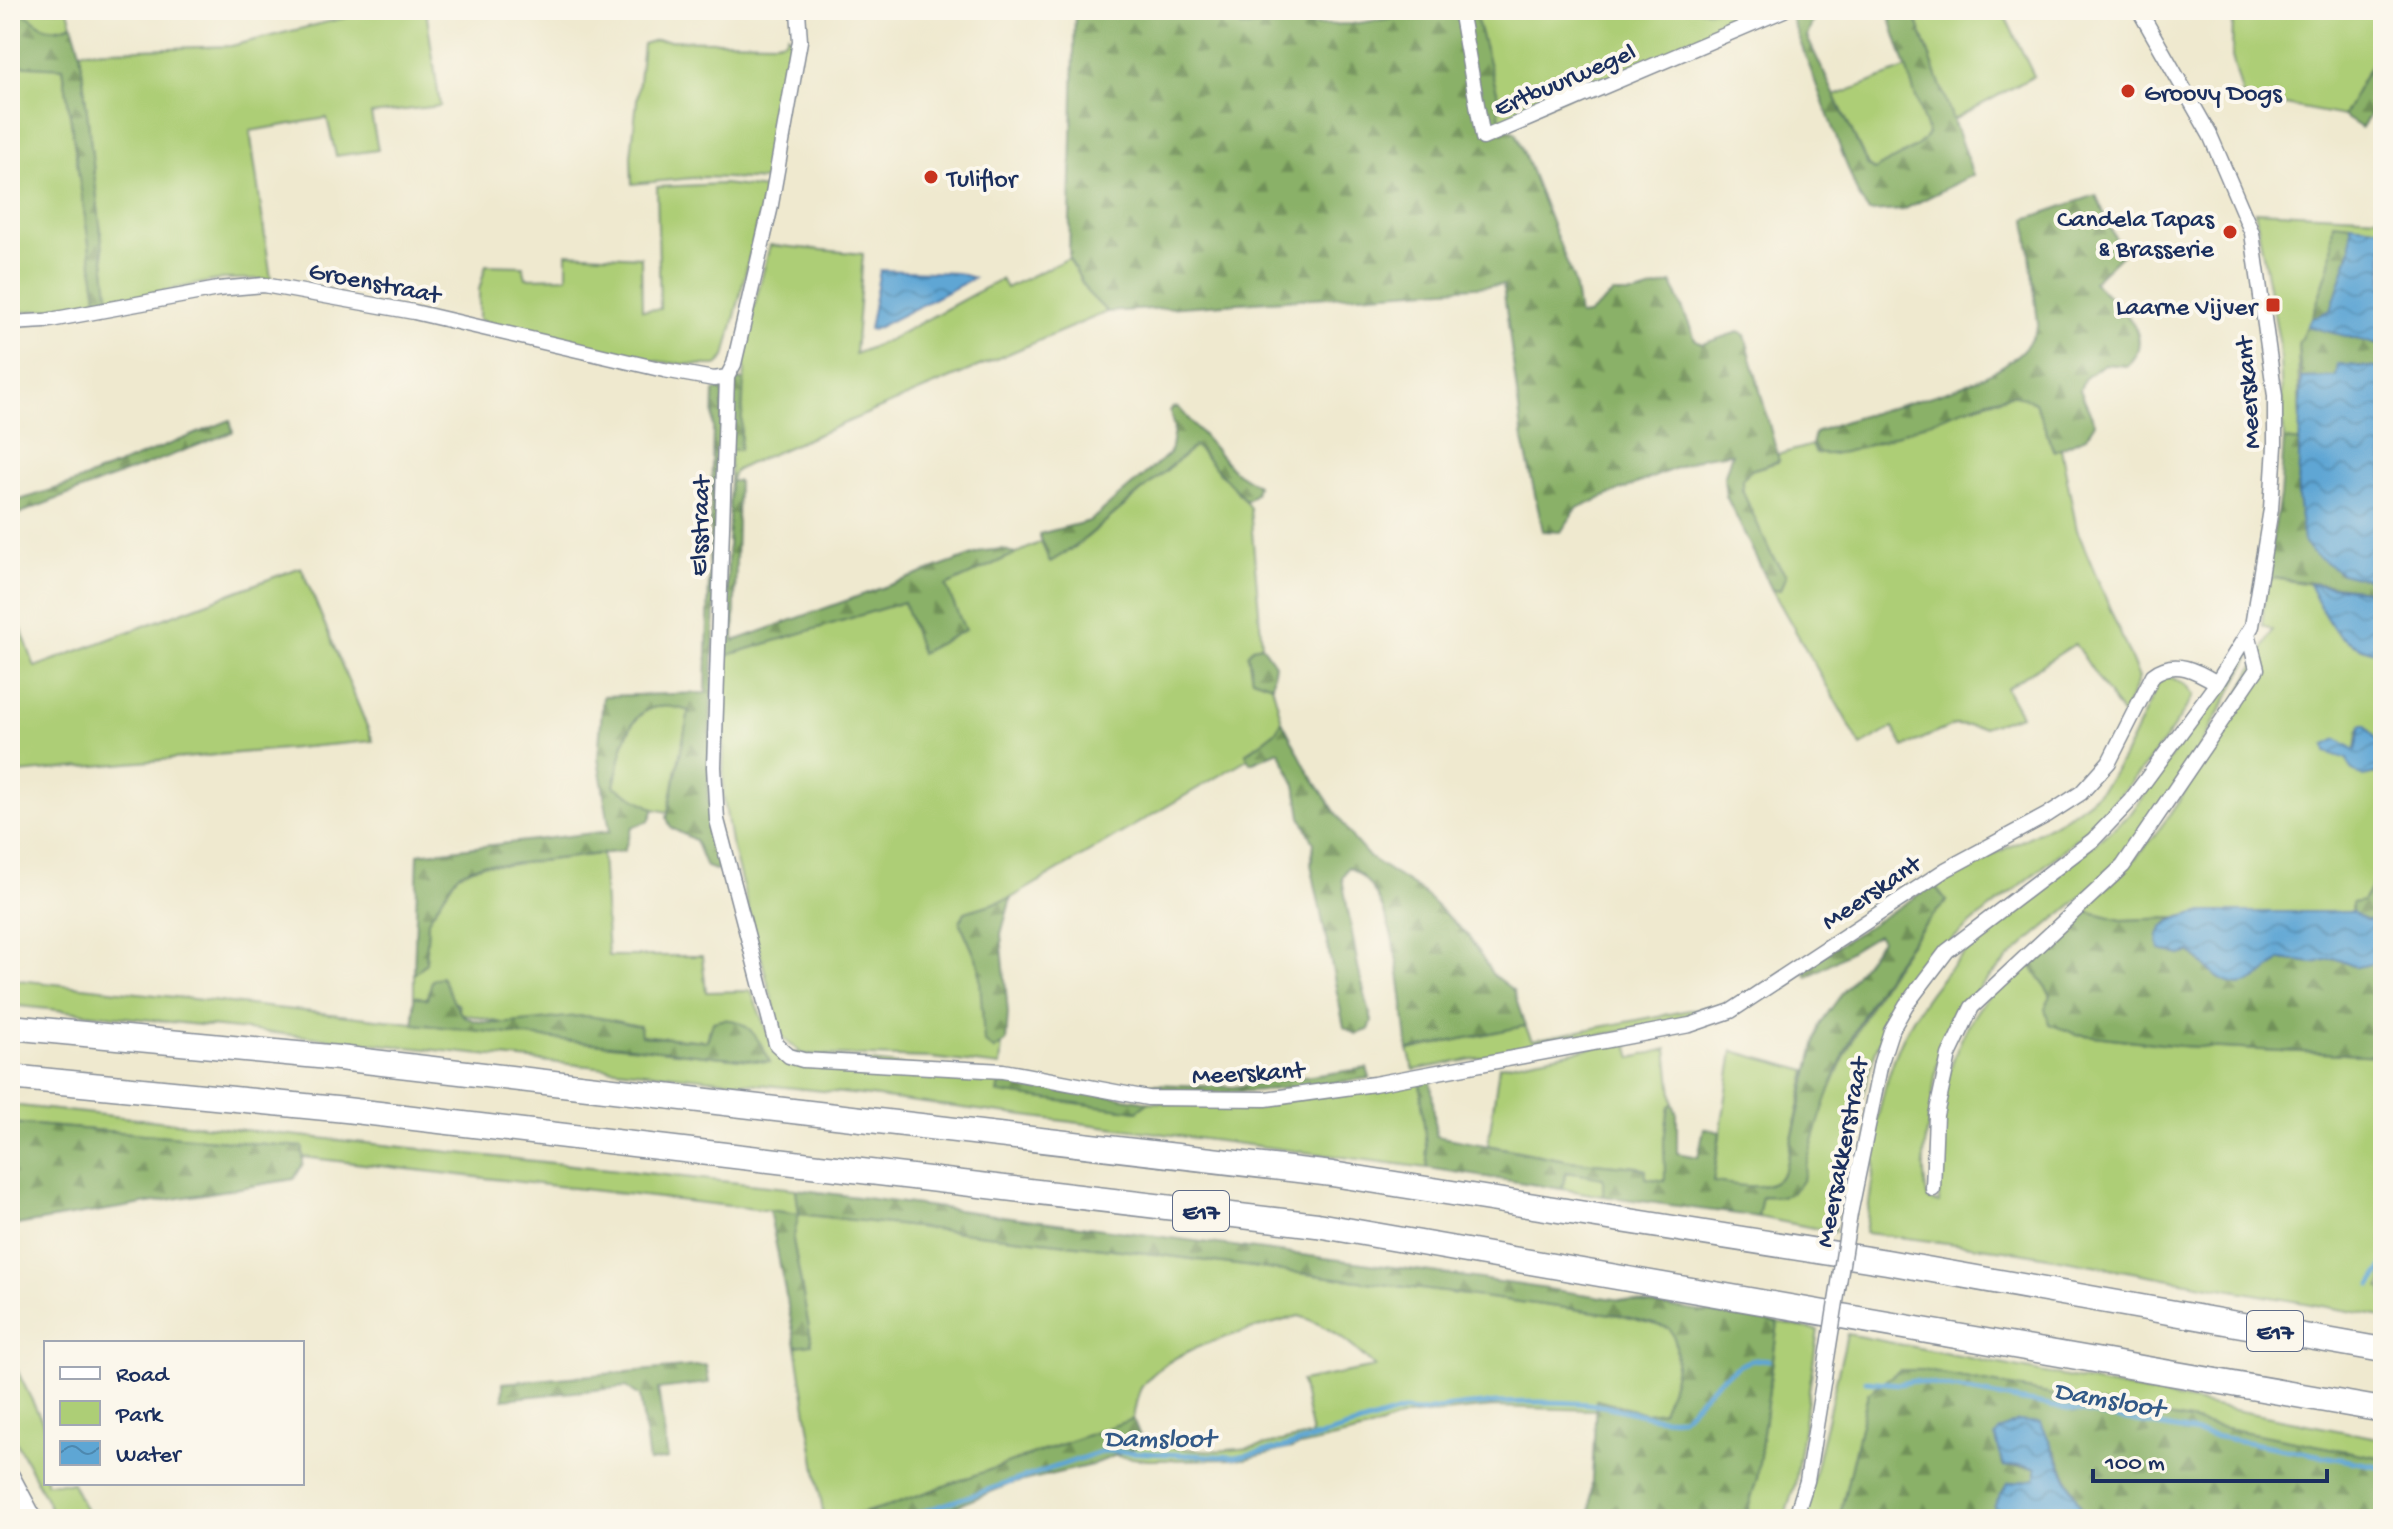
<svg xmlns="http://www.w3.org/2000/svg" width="2393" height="1529" font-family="'Gochi Hand',sans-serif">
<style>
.green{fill:#adce76;stroke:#647e6a;stroke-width:2}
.forest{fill:url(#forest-firs);stroke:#527062;stroke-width:2}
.water{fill:url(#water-waves);stroke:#3c6a99;stroke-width:2}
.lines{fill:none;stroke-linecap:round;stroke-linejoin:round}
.stream{stroke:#5ea6d4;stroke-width:5}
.street-casing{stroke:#858c96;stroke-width:17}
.secondary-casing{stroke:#858c96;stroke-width:21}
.highway-casing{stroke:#858c96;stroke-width:27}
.street{stroke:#fff;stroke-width:14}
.secondary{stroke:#fff;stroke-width:18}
.highway{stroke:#fff;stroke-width:24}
.street-bridge-casing{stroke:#858c96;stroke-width:17;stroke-linecap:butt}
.street-bridge{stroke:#fff;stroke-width:14}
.poi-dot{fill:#c8321e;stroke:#fbf7ec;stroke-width:3}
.labels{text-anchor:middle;stroke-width:8;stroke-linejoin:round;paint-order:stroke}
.shield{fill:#fbf7ec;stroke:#5e6b89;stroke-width:2}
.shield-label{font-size:24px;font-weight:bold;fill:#1b2f5e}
.street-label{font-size:26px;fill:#1b2f5e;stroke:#fbf7ec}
.poi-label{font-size:26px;fill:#1b2f5e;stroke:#fbf7ec;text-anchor:start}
.water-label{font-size:28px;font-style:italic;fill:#325987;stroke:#fbf7ec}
</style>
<defs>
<pattern id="forest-firs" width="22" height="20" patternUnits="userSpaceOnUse" patternTransform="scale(2)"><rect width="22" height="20" fill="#8ab167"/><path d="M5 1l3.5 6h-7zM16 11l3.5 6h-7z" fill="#709058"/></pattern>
<pattern id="water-waves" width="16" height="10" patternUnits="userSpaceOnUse" patternTransform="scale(2)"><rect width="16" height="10" fill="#5ea6d4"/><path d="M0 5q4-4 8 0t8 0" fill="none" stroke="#4d88af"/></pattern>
</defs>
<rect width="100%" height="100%" fill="#fbf7ec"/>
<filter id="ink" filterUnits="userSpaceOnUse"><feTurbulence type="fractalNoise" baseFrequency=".0125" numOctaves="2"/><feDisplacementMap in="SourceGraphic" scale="16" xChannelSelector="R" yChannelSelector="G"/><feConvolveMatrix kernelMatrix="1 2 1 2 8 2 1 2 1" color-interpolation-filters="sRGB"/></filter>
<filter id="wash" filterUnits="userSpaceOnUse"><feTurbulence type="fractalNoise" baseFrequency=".006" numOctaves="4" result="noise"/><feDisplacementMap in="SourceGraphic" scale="32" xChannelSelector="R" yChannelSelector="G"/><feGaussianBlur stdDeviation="1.8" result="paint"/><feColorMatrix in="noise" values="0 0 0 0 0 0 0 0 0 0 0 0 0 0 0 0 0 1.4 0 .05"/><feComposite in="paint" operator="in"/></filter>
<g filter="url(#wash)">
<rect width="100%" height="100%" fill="#efe9cf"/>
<path class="green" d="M19 10H68L72 24C50 34 36 25 19 10Z
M376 10H426L440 106 371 114 378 150 336 156 327 118 250 131 271 279H223L109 302 80 51 231 46Z
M1238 10H1307L1309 25 1241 27Z
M1474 10H1771L1500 125 1498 95Z
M1913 10H2002L2034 76 1953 120Z
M2233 10H2383V42L2343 116 2243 97 2232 57Z
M788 34 792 39 790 57 770 180 703 177 632 184 631 156 643 44 656 40 776 42 785 40Z
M10 65 63 67 98 305 10 313Z
M1907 68 1928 134C1918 151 1891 158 1875 170L1868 166 1835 96Z
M723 184 766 189 725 357 717 365C637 367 556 338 479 320V290L486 265 523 266 526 278 567 277V253L641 257 642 310 660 309 657 187Z
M2255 211 2383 217V228L2333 222 2330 264 2312 318 2298 344 2300 442 2284 440 2279 341Z
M770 245 863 254 855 354 889 340 1001 279 1006 288 1069 258 1087 292 1107 312 746 465 735 471 730 481V450L740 449 745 367 739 366Z
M2014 394 2035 402 2053 450 2061 448 2077 530 2139 678 2123 716 2075 644 2006 688 2021 715 1984 727 1954 725 1904 747 1893 728 1861 746 1772 590H1780L1786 575C1767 550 1742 511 1742 479L1751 470 1778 462 1777 455 1812 445 1816 453Z
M1195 446 1224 474 1250 508 1262 645 1253 647 1248 655 1252 678 1272 685 1282 721 1276 732 1246 753 1249 758 1011 898 965 912 960 922 979 965 994 1050 1002 1045 1000 1066 932 1058 802 1054 782 1037 731 842 723 794 725 656 904 602 921 652 946 586 1041 542 1050 562 1077 546Z
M301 567 373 741 18 773 10 757V597L35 667Z
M2266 577 2309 584C2330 626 2334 643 2383 654V749L2365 725 2358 731 2356 750 2326 752 2338 754 2374 775 2383 772V885H2372L2363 902 2352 903V912H2201L2175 918 2121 920 2083 910C2099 894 2117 879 2132 862 2191 798 2233 708 2272 630L2262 625Z
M2249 648 2254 650C2217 716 2180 788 2132 847 2075 915 1980 960 1943 1044 1935 1063 1934 1089 1931 1110 1925 1141 1920 1169 1928 1200L1939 1203C1935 1137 1940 1063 1979 1008 1992 990 2011 974 2027 959L2076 1034 2180 1046 2383 1056V1281L2380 1288 2383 1289V1317L2020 1252 1865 1233 1875 1162 1870 1161C1884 1072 1902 1012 1969 949L2131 813Z
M2168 676 2186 684 2194 695C2155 762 2102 819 2042 868 1995 907 1943 938 1907 989 1872 1038 1862 1098 1849 1155H1844L1834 1232 1758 1217 1762 1196 1783 1197C1832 1093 1863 985 1947 901L1934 885C1980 857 2066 827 2101 789 2128 759 2141 716 2160 680Z
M652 706H673L689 711 668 812 654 809 614 786C621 757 623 722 652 706Z
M602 854 608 956H702L706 992 751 991 775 1051 1001 1077 999 1093 1137 1111 1149 1102 1248 1106 1420 1082 1428 1168 870 1096 10 1005V979L769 1062C758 1036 751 1027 724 1019L708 1031 707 1041 502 1023 460 1013 458 1004 429 991 427 999 414 996V974L426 963 428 920 458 874 483 864 505 865Z
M1706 1007V1015L1414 1070 1408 1050 1525 1026 1532 1040Z
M1627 1041 1632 1058 1667 1049 1673 1104 1669 1106 1664 1140 1666 1181 1646 1178 1638 1167 1571 1161 1488 1145 1499 1066Z
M1733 1051 1807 1071 1785 1169C1772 1196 1739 1185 1713 1182Z
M10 1105 796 1189 799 1214 1138 1252 1619 1315 1669 1328C1685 1350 1672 1388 1662 1412L1645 1413 1597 1400 1596 1410 1492 1407 1406 1416 1365 1431 1245 1459 1148 1460 1115 1456 1142 1441C1208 1458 1247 1450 1312 1435L1301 1381 1375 1367C1351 1344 1330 1326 1299 1316 1251 1331 1169 1345 1141 1388 1136 1397 1135 1409 1133 1419L888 1506 841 1519H824L796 1346 812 1344 793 1240 798 1214 303 1157 302 1147 10 1123Z
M1566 1172 1604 1178 1603 1196 1562 1189Z
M1778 1323 1818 1330 1795 1484 1784 1519H1745L1757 1478Z
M1847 1334 2383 1439V1458L1970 1379 1900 1370 1868 1393 1839 1519H1804Z
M10 1356 46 1429V1483H72L90 1519H56L10 1430Z"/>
<path class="forest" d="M10 10C36 10 37 40 72 24L80 51 109 302 98 305 63 68 10 65Z
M1075 10H1238L1241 27 1352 24 1446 10H1474L1498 95 1500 125 1516 133 1574 281 1579 316 1588 315 1613 294H1636L1672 283 1695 339 1702 344 1738 332 1745 335 1779 461 1751 470 1742 479V490L1772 556 1786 575 1780 590H1772L1726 496 1724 478 1732 453 1703 457 1577 508 1561 532 1543 531 1523 440 1503 285 1107 312 1087 292 1069 258Z
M1799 10 1811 12 1813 20 1807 37 1868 166 1875 170C1891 158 1918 151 1928 134L1887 10H1913L1973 175 1903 210 1869 212 1858 195 1790 15Z
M2383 42V91L2362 128 2343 116Z
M2096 195 2122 254 2093 282C2116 303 2161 337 2126 366L2104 364 2084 379 2080 390 2095 423 2086 437 2054 451 2035 402C2028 399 2018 394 2011 395 1963 401 1852 464 1816 453L1812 445 1815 433C1870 405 2022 391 2038 323L2026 219Z
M2333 222 2351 224V248L2331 310 2312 318 2330 264Z
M2307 326 2383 346V369L2339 364 2337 377 2301 378 2298 344Z
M732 380H744L740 450H730Z
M723 389 708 795 720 866 716 870 706 867 695 840 671 828 667 818 689 711C627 691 625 740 614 786L654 809 649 821 632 827 624 851 505 865 483 864 458 874 428 920 426 963 414 974 418 854 610 831 598 758 603 696 706 693 714 391Z
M1173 407 1179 408 1233 470 1257 485 1255 494 1246 501 1195 446 1076 546 1050 562 1039 534 1090 521 1170 453 1174 429 1170 411Z
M230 420 233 432 10 517V503L71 484Z
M2284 440 2300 442 2298 498 2367 578 2383 583V592L2266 577 2280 496Z
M730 481H738L734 641 984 551 1003 549 1015 554 946 586 965 630 921 653 904 602 725 656Z
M1262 645 1275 664 1272 685 1252 678 1248 654 1253 647Z
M1282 721 1308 771 1354 840 1370 858 1421 891 1468 936 1493 975 1513 990 1525 1026 1408 1050C1401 999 1399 890 1348 867L1342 878 1359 972 1372 1021 1369 1030 1356 1034 1344 1027 1311 864 1314 843 1301 817 1296 785 1279 751 1251 763 1246 754 1275 732Z
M1934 885 1947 901C1870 977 1828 1076 1803 1179 1793 1197 1782 1197 1762 1196L1758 1217 1603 1196V1178L1566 1172 1562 1189 1428 1168 1420 1082 1431 1079 1436 1136 1571 1161 1638 1167 1646 1170V1178L1665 1181 1664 1140 1669 1106 1673 1104 1677 1114V1153L1698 1157 1704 1128 1720 1132 1713 1182C1739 1184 1772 1196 1785 1169L1820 1024 1881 940 1877 935 1808 977 1802 968Z
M2373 885H2383V921L2366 920 2352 912V903L2363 901Z
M1011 898 1001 934 1008 1013 1006 1042 994 1050 984 1042 979 965 960 922 965 912Z
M2083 910 2121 920 2175 918 2164 926 2160 950 2181 955 2190 952 2220 979 2275 965 2281 959 2313 963 2334 958 2356 967 2383 962V1056L2180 1046 2076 1034 2049 1024 2045 1009 2051 995 2027 959Z
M441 977C449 987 454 1007 462 1014 484 1034 556 1015 585 1016 603 1017 622 1023 640 1026L641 1036 707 1041 713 1022C744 1012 759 1037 770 1062L414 1024V996L427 999 432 980Z
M1367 1068 1370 1078C1285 1090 1212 1097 1126 1090L1128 1083 1233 1087Z
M1001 1077 1149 1102 1137 1111 998 1093Z
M10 1123 303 1147V1164L294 1179 10 1226Z
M796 1189 1439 1273 1778 1323 1757 1478 1745 1519H1590L1596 1400 1645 1413 1662 1411C1672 1388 1685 1350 1669 1328L1619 1315 1138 1252 799 1214 793 1240 812 1344 796 1346 769 1210 799 1214Z
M706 1365 709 1383 658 1389 668 1459 649 1462 640 1396 626 1387 503 1399V1383Z
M1900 1370H1922L2383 1458V1519H2086L2055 1450 2000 1448 2003 1466 2036 1468V1480L1995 1505 1993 1519H1839L1868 1393Z
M1133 1419 1142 1441 1134 1448 1092 1465 1010 1484 925 1519H841L888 1506Z"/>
<path class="water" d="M2351 224 2383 228V346L2307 326 2312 318 2331 310 2351 248Z
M880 270 957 273 974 278 873 330 869 329Z
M2338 364 2383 369V583L2341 573 2314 554 2304 541 2298 498 2301 378 2336 377Z
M2309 584 2383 592V654C2334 643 2330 626 2309 584Z
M2361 725H2366L2383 749V772L2364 777 2351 769 2347 759 2326 752 2325 745 2337 739 2356 750Z
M2201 912H2352L2366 920 2383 921V962L2356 967 2334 958 2313 963 2281 959C2264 975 2245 996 2219 978 2208 971 2202 959 2190 952L2181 955 2160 950C2151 922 2181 916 2201 912Z
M2018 1421 2041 1423 2086 1519H1993L1995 1505 2007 1484 2036 1479V1468L2019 1465 2004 1467 1995 1436 2000 1430Z"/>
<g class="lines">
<path class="stream" d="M2372 1285 2383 1267
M1866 1381 1899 1384 1914 1381 2383 1467
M1421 1412C1465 1402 1544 1400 1589 1404 1621 1407 1649 1421 1681 1418 1704 1397 1735 1353 1769 1360
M901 1519 1103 1451 1236 1457 1282 1448 1403 1411 1421 1412"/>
</g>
</g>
<g filter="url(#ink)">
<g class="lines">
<g class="street-casing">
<path id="street" d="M798 10 800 41 770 210 734 364 727 377 714 767 717 820 776 1044 789 1056 803 1060 1003 1071 1148 1098 1266 1099 1374 1084 1690 1025 1731 1011 1945 870 2047 815 2081 793 2109 762 2153 675C2175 658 2197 671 2217 683
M1460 10 1483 138 1784 10
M10 323 45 321 218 289 264 285 414 312 664 370 714 379 727 377
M1933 1189 1936 1115 1949 1055 1972 1007 2123 866 2257 669 2248 633
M1850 1214 1881 1062 1891 1031 1906 1005 1947 951 2093 840 2131 800 2217 683 2252 626 2271 509 2275 446V396L2252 233 2210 135 2139 10
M1795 1519 1807 1481 1824 1377"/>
</g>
<g class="secondary-casing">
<path id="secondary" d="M10 1476 33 1519"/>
</g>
<g class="highway-casing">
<path id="highway" d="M10 1027 339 1058 1332 1174 1887 1262 2383 1350
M10 1077 346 1110 1317 1225 2383 1410"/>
</g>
<use href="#street" class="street"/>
<use href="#secondary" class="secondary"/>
<use href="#highway" class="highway"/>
<g class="street-bridge-casing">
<path id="street-bridge" d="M1824 1377 1850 1214"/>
</g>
<use href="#street-bridge" class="street-bridge"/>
</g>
</g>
<g class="poi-dot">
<circle cx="2128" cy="91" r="8"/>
<circle cx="931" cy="177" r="8"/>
<circle cx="2230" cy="232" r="8"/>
<rect x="2265" y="297" width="16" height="16" rx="4"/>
</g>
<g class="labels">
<g class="shield">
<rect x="1173" y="1191" width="56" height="40" rx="6"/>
<rect x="2247" y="1311" width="56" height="40" rx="6"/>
</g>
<g class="shield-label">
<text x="1201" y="1219">E17</text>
<text x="2275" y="1339">E17</text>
</g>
<g class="street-label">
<text transform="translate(1564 78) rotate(-23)" y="9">Ertbuurwegel</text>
<text transform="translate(375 281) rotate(11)" y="9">Groenstraat</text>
<text transform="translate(2246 393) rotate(-94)" y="9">Meerskant</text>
<text transform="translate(698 526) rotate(-88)" y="9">Elsstraat</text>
<text transform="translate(1870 891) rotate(-34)" y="9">Meerskant</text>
<text transform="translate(1248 1071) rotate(-3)" y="9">Meerskant</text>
<text transform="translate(1840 1152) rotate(-79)" y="9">Meersakkerstraat</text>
</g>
<g class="poi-label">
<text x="2144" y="100">Groovy Dogs</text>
<text x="947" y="186">Tuliflor</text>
<text x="2214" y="226" text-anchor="end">Candela Tapas<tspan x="2214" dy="30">&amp; Brasserie</tspan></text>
<text x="2257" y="314" text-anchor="end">Laarne Vijver</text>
</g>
<g class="water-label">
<text transform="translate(2109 1397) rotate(10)" y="10">Damsloot</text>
<text x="1159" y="1446">Damsloot</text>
</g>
</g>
<rect width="2393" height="1529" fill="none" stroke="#fbf7ec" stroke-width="40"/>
<rect x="44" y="1341" width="260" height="144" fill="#fbf7ec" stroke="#a1a7b3" stroke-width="2"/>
<rect x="60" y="1367" width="40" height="12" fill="#ffffff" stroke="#a1a7b3" stroke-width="2"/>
<text x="116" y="1381" font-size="24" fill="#1b2f5e">Road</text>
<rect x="60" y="1401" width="40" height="24" fill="#adce76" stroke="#a1a7b3" stroke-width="2"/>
<text x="116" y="1421" font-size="24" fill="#1b2f5e">Park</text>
<rect x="60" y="1441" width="40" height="24" fill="url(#water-waves)" stroke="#a1a7b3" stroke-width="2"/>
<text x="116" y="1461" font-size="24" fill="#1b2f5e">Water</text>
<path d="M2093 1469v12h234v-12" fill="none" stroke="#1b2f5e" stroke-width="4"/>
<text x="2105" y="1469" font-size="24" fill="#1b2f5e" stroke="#fbf7ec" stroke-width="6" paint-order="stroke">100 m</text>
</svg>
